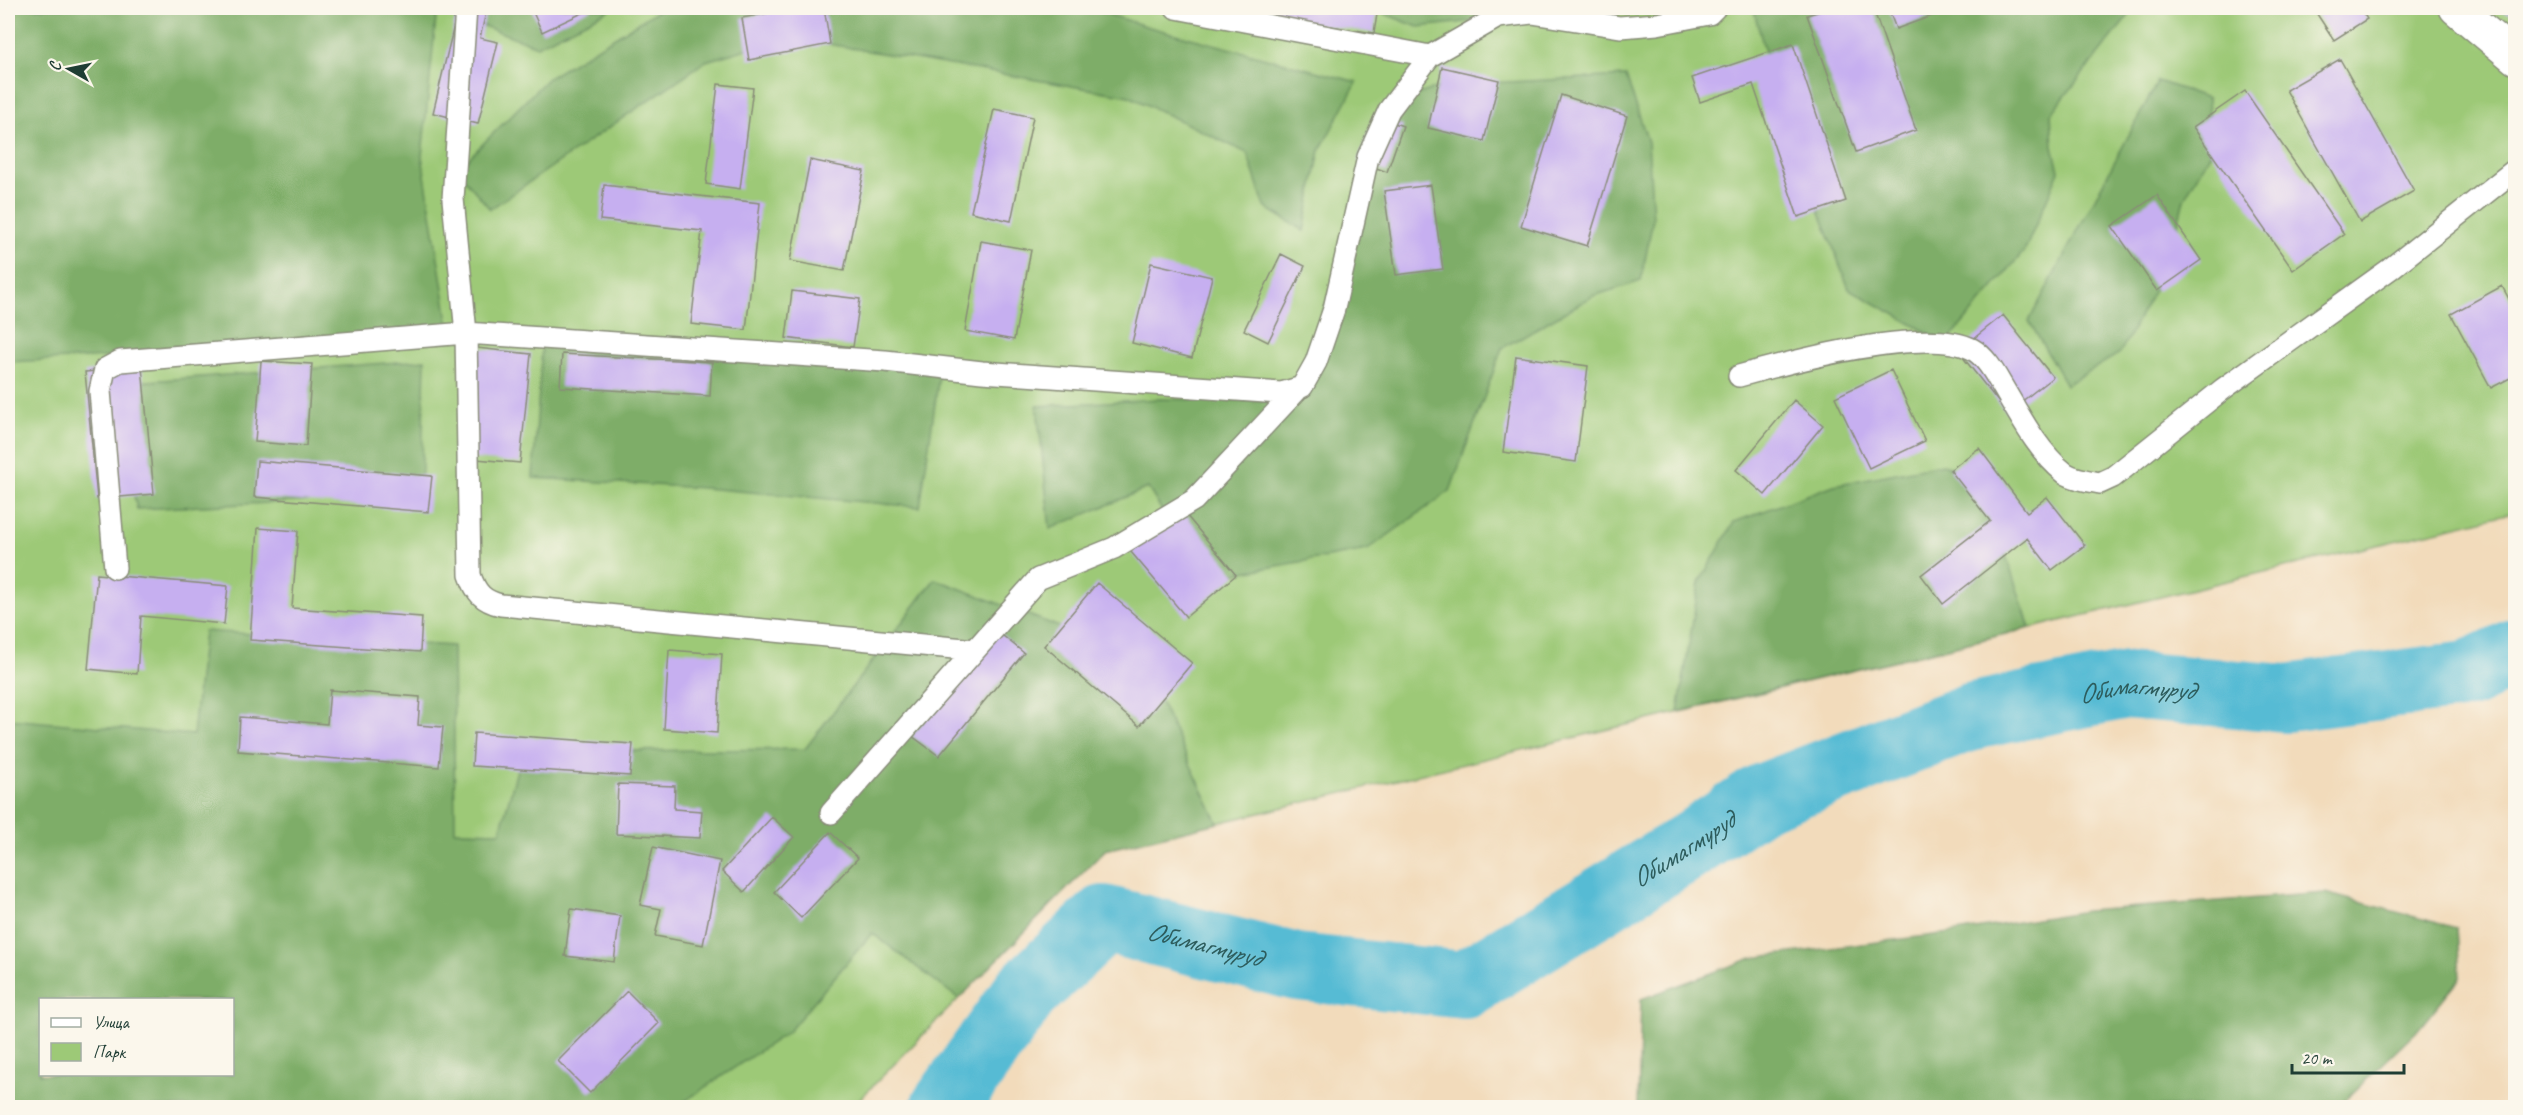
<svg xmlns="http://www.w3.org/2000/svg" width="2523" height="1115" font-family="Caveat,sans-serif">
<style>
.green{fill:#9dc977;stroke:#5e8356;stroke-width:1.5}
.forest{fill:#7ead68;stroke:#4e754e;stroke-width:1.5;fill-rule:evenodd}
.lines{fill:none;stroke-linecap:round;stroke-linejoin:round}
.river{stroke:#56bbd4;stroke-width:68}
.building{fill:#c6aff0}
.service-casing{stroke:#888c78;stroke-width:24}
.tertiary-casing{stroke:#888c78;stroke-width:36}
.service{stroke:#fff;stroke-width:21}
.tertiary{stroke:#fff;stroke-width:33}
.labels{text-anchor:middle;stroke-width:4.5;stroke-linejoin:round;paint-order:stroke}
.water-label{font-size:27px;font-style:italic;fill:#2d5c5c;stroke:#fbf7ec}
</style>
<rect width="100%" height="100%" fill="#fbf7ec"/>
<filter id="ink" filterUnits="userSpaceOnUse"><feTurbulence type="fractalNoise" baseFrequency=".0167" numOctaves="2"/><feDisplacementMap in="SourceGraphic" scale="12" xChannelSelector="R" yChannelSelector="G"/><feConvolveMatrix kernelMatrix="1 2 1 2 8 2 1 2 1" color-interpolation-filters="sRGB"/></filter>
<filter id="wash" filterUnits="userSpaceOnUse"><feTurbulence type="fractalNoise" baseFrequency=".008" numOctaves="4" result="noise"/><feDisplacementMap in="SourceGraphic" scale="24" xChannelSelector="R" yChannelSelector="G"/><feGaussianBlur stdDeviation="1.35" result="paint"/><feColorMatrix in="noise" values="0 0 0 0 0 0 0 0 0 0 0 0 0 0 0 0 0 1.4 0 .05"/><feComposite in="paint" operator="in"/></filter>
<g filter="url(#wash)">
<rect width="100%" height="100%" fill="#f2dbbb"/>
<path class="green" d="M8 8H2515V512L1105 850 852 1107H479L500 832 8 823Z"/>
<path class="forest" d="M8 8H437L422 156 451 340 8 362Z
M453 8H613L537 46 465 19Z
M662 8H1088L1149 27 1357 82 1320 150 1304 231 1265 207 1247 153 1129 96 788 37 706 61 490 209 457 170 548 78Z
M1370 8H1602L1418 27Z
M1753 8H2135L2051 114 2053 147 2059 171 2025 250 1946 343 1849 289 1782 113Z
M1626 76 1648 142 1653 219 1641 281 1593 296 1502 348 1450 491 1367 550 1204 579 1148 488 1050 529 1037 406 1159 399 1288 401 1342 262 1386 104 1447 85Z
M2158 81 2208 98 2211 152 2184 199 2169 262 2120 353 2066 385 2029 321Z
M542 345 940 369 920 507 704 488 533 478Z
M425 360 421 496 137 509 110 384Z
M1943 464 1981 481 2030 628 1678 712 1699 583 1734 522 1834 485Z
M935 579 1140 658 1218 823 1105 850 959 999 872 933 789 1031 676 1107H8V719L193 735 204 631 453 646 455 831 500 832 522 752 805 749ZM40 1000H232V1074H40Z
M2325 893 2457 928 2460 978 2416 1032 2338 1107H1638L1641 999 1752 958 1950 933 2086 911Z"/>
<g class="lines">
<path class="river" id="s1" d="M944 1108 1026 992 1104 919 1297 967 1464 985 1685 849 1761 798 1973 716 2127 685 2286 698 2468 675 2516 652"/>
</g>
<g id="blocks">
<path class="building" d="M458 8H487L480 38 498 42 478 124 433 113Z
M531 8H593L542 32Z
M794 8H824L830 44 749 60 742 18Z
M1216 8H1378L1374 33Z
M1830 8H1873L1916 130 1856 152 1807 15Z
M1888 8H1954L1896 29Z
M2313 8H2360L2367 19 2334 40Z
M2485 8H2516V16Z
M1793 44 1846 201 1798 217 1753 84 1700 102 1692 78Z
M2340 59 2414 191 2360 222 2286 90Z
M1442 67 1499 80 1484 141 1428 128Z
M718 84 753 88 740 189 706 184Z
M2245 91 2344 234 2293 270 2193 127Z
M1561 95 1627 116 1587 246 1521 226Z
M994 109 1033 117 1011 221 971 212Z
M1374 116 1403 126 1387 172 1358 161Z
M810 160 864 171 844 271 790 261Z
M604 185 760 203 746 330 691 324 702 231 600 220Z
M1431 185 1443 269 1396 275 1384 191Z
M2157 195 2201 260 2157 291 2112 226Z
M981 241 1031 250 1014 340 965 331Z
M1281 254 1305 266 1268 342 1244 330Z
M1151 263 1212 277 1192 358 1132 343Z
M2502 286 2516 312V375L2491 388 2451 314Z
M792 291 860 299 853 347 786 338Z
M2003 315 2053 377 2007 413 1958 351Z
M477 348 531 354 520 463 466 458Z
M562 354 712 362 710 396 560 387Z
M1516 356 1588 366 1576 462 1503 452Z
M261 361 312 364 306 446 255 442Z
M142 367 154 494 97 499 85 372Z
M1891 370 1925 441 1869 468 1835 397Z
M1794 400 1823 425 1765 495 1736 470Z
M1979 448 2027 512 2047 497 2085 545 2052 570 2027 538 1943 604 1921 575 1990 521 1950 470Z
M257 461 432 476 428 512 254 497Z
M1181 509 1236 575 1186 617 1131 552Z
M258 528 298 531 292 608 422 617 420 652 250 640Z
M97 574 228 586 224 624 141 616 137 674 88 669Z
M1097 583 1192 663 1139 726 1044 646Z
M997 631 1024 653 939 756 912 736Z
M669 650 722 654 717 733 664 729Z
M330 690 420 697 418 725 443 727 439 767 238 751 240 717 327 724Z
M474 733 633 744 630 776 472 766Z
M618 784 675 786 674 809 702 811 700 838 616 834Z
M772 817 794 837 744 892 722 871Z
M830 832 858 858 801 918 774 892Z
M653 847 720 861 703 945 655 936 661 909 640 905Z
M571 909 620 916 614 962 565 956Z
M627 991 659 1023 590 1093 558 1061Z"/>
</g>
</g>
<g filter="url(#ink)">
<use href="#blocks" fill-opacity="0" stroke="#888c78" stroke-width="1.5"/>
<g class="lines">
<g class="service-casing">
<path id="service" d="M466 8 453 199 466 333 470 575C476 593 483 601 501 605L975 650
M1176 8 1430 56
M1739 376C1790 362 1925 325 1972 349 1985 356 1994 372 2001 384 2019 414 2037 451 2065 473 2074 479 2089 481 2100 483L2113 477 2223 389 2390 269 2516 169
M115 568 100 391 105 369 120 361 466 333 885 361 982 372 1281 393 1302 387 1316 362 1334 309 1368 157 1389 110 1430 56 1498 17 1532 13 1620 27 1657 24 1709 14 1715 8
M831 813 1038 579 1114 548 1194 500 1297 390"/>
</g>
<g class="tertiary-casing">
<path id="tertiary" d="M2456 8 2516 58"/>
</g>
<use href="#service" class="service"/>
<use href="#tertiary" class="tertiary"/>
</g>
</g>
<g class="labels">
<g class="water-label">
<text dy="9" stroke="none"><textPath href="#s1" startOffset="1360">Обимагмуруд</textPath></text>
<text dy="9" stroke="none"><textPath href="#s1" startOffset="873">Обимагмуруд</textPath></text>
<text dy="9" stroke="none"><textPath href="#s1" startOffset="352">Обимагмуруд</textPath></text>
</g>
</g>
<rect width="2523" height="1115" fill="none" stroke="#fbf7ec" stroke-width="30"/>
<rect x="39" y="998" width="195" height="78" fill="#fbf7ec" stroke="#a3ada2" stroke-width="1.5"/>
<rect x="51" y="1018" width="30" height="9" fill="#ffffff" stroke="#a3ada2" stroke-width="1.5"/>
<text x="93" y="1028" font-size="18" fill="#1f3d34">Улица</text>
<rect x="51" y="1043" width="30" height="18" fill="#9dc977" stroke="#a3ada2" stroke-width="1.5"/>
<text x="93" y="1058" font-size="18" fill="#1f3d34">Парк</text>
<g transform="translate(69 69) rotate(279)" stroke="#fbf7ec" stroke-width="4.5" paint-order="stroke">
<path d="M0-4.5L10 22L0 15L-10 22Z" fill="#1f3d34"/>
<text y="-9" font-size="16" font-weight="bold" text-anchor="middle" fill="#1f3d34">С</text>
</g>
<path d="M2292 1064v9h112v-9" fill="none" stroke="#1f3d34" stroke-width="3"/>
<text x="2301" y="1064" font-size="18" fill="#1f3d34" stroke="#fbf7ec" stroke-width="4.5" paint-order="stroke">20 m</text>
</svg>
